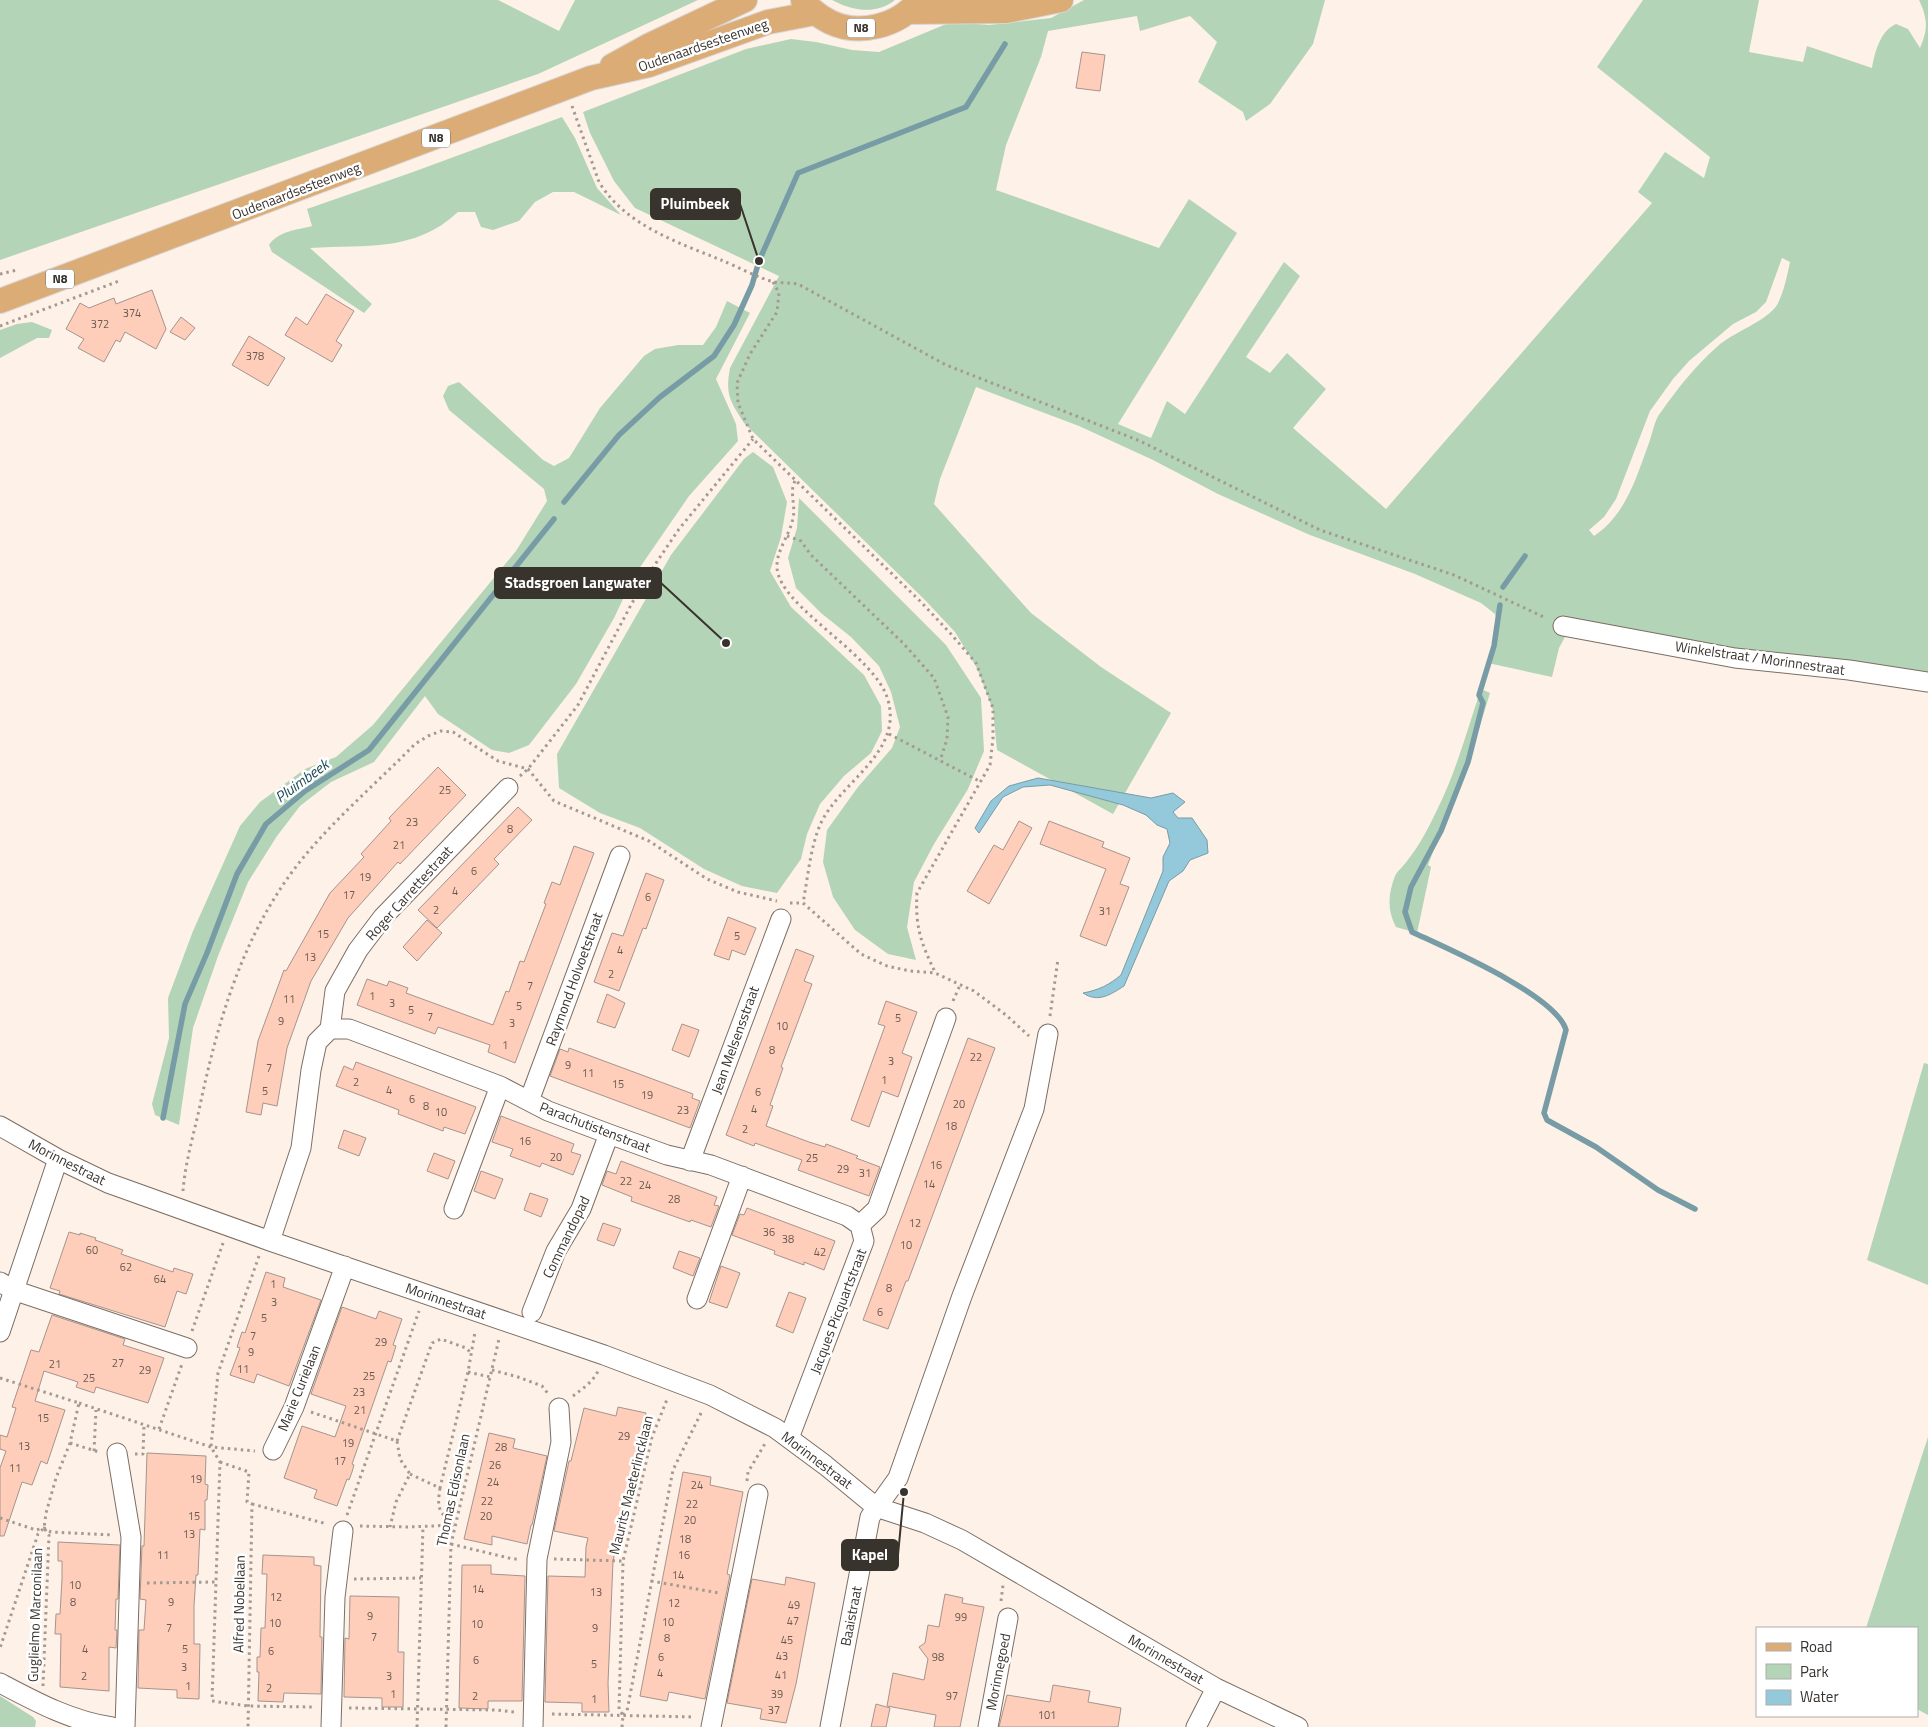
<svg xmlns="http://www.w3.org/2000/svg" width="1928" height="1727" font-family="'Titillium Web',sans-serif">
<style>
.green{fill:#b3d4b7;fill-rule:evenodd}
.water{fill:#93c9da;stroke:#789ca6}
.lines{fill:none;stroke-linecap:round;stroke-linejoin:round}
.stream{stroke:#789ca6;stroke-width:5.5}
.building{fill:#fecebb;stroke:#a6948d}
.minor-casing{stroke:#7c6e63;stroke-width:21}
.major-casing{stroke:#d7d6d5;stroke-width:26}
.path{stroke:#a49a93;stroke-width:3;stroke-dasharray:2.5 4;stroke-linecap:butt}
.minor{stroke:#fff;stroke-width:19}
.major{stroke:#dcac76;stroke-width:24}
.labels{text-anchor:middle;stroke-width:5;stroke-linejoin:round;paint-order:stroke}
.number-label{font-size:11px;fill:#6a5a51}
.shield{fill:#fff;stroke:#74706d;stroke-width:1}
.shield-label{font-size:12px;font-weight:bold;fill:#39332e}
.street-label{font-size:14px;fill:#39332e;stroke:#fff}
.water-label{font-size:15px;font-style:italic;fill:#1c4a57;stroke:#fff}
.leader{fill:none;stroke:#39332e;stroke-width:2}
.callout-dot{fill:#39332e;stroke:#fff;stroke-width:2}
.callout{fill:#39332e;stroke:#39332e;stroke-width:2}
.callout-label{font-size:15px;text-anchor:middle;font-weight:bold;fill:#fff}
</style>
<rect width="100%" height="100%" fill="#fef1e7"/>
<path class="green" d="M0 0H498L559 31 575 0H698L538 74 0 260Z
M832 0H895C876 15 852 11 832 0Z
M1084 0H1325L1313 44 1270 104 1246 121 1243 112 1198 82 1217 42 1190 16 1140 31 1137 16 1048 31 1041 57 1006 145 996 190 1159 248 1189 199 1237 233 1118 424 1151 438 1167 401 1185 414 1284 262 1300 276 1246 357 1270 373 1287 353 1326 389 1293 428 1386 509 1652 203 1638 192 1665 152 1704 178 1710 157 1597 67 1643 0H1759L1749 52 1803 62 1807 46 1872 68C1875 52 1880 31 1896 24L1908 29 1920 48C1928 29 1928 19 1919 0H1928V676L1566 635 1559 648 1552 677 1488 663 1498 622 1495 614 1481 603 1415 574 1310 535 1218 494 1153 460 1079 426 976 387 940 479 934 504 1031 613 1101 667 1171 713 1113 814 997 750 993 710 977 668 955 632 925 600 744 423C730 401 725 395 730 368L779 276 635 208 614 181 590 133 583 112 746 49 791 39 816 42 852 50 879 52 951 22 989 25 1051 18ZM1782 258 1790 262C1787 276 1784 292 1777 305 1767 321 1732 333 1718 346 1696 365 1678 388 1661 412 1655 419 1653 431 1650 440 1637 475 1627 514 1594 536L1589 530 1604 517 1616 499 1650 411 1673 379 1689 361 1733 324 1756 312 1766 302Z
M562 117 575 138 597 188 621 215 574 192H553L535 202 519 221 493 230 481 227 475 212H458C414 253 366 244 310 248L372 304 364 313 272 252 269 245C278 231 297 230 312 226L307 209 413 172Z
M727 301 750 313 716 379 736 424 738 441 689 496 634 576 614 618 576 684 529 745 509 753 492 750 438 714 425 696 374 762 331 782 300 806 277 836 248 882 218 956 193 1028 179 1125 155 1115 152 1104 169 1038 168 998 193 931 240 826 260 802 305 769 336 757 373 725 516 551 547 501 544 489 449 410 443 396 448 386 459 382 543 460 554 466 569 458 600 408 644 356 655 349 678 345H703L716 327Z
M32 322 52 330 49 338H37L0 358V330L17 324Z
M753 452 773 467 787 502 781 537 770 571 791 607 864 675 881 706 882 731 871 753 844 776 820 804 807 834 801 859 777 893 742 886 704 869 640 828 600 813 559 788 557 754 671 555 744 459Z
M799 498 946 645 981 698 984 751 968 789 934 844 914 882 907 927 916 960 888 954 855 930 833 897 823 862 827 830 858 787 892 748 900 727 891 692 879 666 851 637 821 613 796 588 788 558 797 528Z
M1481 689 1490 693 1475 742 1428 865 1431 867 1417 933 1396 927C1387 910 1388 894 1395 876 1398 870 1404 866 1407 861 1419 846 1428 829 1436 812 1456 773 1467 730 1481 689Z
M1924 1063 1928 1064V1285L1867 1260Z
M1928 1437V1715L1917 1709V1628H1866Z
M0 1696 33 1717 36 1721 35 1727H0Z"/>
<path class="water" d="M1038 778 1151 798 1173 793 1185 802 1173 812 1178 818H1192L1207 840 1208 853 1190 860 1183 871 1169 881 1124 986C1110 995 1098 1003 1083 993 1099 990 1109 985 1121 975L1163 871V857L1170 843 1167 829 1157 825 1146 815 1123 805 1050 785 1023 787 1003 797 979 833 975 828 991 801 1009 786Z"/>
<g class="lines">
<path class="stream" d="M564 502 619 435 660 397 714 356 734 325 752 285 759 261 798 173 966 107 1005 44
M1503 587 1525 556
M1500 605 1494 646 1479 695 1483 703 1468 762 1441 831 1411 887 1405 912 1412 932C1446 948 1556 995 1566 1030L1544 1113 1547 1120 1596 1147 1658 1190 1695 1209
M163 1118 185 1004 207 953 237 874 266 824 305 791 369 750 554 519"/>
</g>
<path class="building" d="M1082 52 1105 55 1100 91 1076 88Z
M152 290 166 329 156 349 125 332 120 342 116 340 104 362 78 348 84 339 66 329 80 303 89 308 114 298 116 304Z
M326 294 354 311 336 341 342 345 332 362 285 335 296 317 307 325Z
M181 317 195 328 185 340 170 332Z
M249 336 285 358 268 386 232 365Z
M438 767 466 795 400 864 398 862 348 918 311 981 287 1048 277 1106 263 1103 261 1115 246 1112 258 1041 284 970 286 971 330 893 364 857 361 854 391 821 389 818Z
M518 807 532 820 494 859 499 864 437 928 418 910Z
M1019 821 1032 828 989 904 967 891 994 845 1003 850Z
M1049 821 1104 842 1102 847 1130 858 1120 884 1129 887 1106 946 1080 936 1106 869 1040 844Z
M574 846 594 853 515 1063 488 1052 490 1045 438 1027 435 1034 357 1005 367 979 387 986 389 981 408 988 406 993 493 1025 506 991 509 992 520 961 524 962 546 904 544 903 552 882 560 885Z
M646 873 664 880 646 929 643 928 619 991 594 982 612 933 623 936Z
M728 917 756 928 745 955 732 950 729 960 714 955Z
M427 920 442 933 417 961 403 947Z
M796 949 814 956 804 981 812 984 781 1067 783 1068 770 1105 773 1106 766 1126 809 1142 825 1147 826 1144 858 1156 856 1158 880 1167 869 1196 798 1170 802 1160 755 1143 754 1146 726 1135Z
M607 994 625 1003 615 1028 597 1022Z
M886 1001 917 1012 902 1053 912 1057 898 1097 882 1091 869 1127 851 1120 885 1026 878 1024Z
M682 1024 699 1030 689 1057 672 1050Z
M968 1038 995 1048 908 1281H906L888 1329 863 1320Z
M569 1048 693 1094 692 1098 700 1101 690 1128 550 1076 560 1049 568 1052Z
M356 1062 476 1107 465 1134 444 1127 443 1131 398 1114 399 1110 336 1086 344 1066 353 1070Z
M501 1116 574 1144 571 1152 581 1155 573 1175 542 1163 540 1167 510 1156 513 1149 492 1142Z
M344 1130 366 1138 359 1156 338 1148Z
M434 1153 455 1161 448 1179 427 1171Z
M621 1161 717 1197 714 1205 719 1206 711 1227 691 1220 690 1222 631 1201 632 1197 602 1185 607 1171 616 1174Z
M481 1171 503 1179 495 1199 474 1191Z
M530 1193 548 1199 541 1217 524 1210Z
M747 1208 835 1241 824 1270 804 1262V1265L774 1254 775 1251 732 1235 740 1214 744 1215Z
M603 1223 621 1229 614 1246 597 1240Z
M69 1232 80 1235V1233L96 1238 95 1240 123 1250 121 1254 173 1272 174 1268 193 1274 186 1294 177 1291 165 1327 59 1294 60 1291 50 1288Z
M679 1251 700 1258 693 1276 673 1268Z
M721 1266 740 1273 727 1308 709 1302Z
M266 1272 285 1278 283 1287 321 1300 289 1386 257 1374 254 1383 230 1375 240 1348 237 1347 242 1332 245 1333Z
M789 1292 806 1298 793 1333 776 1326Z
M342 1307 376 1319 379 1311 402 1319 393 1345 396 1346 391 1362 388 1361 352 1464 354 1465 352 1472 349 1480 347 1479 337 1506 314 1498 317 1490 284 1478 302 1426 335 1437 346 1406 311 1394Z
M52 1315 125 1339 123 1345 164 1358 148 1403 96 1387 94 1393 76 1387 78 1382 44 1371 35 1401 65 1410 47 1464 41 1461 32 1485 22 1482 4 1536H0V1468L6 1451 0 1449V1435L7 1437 16 1408 12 1407 31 1350 39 1352Z
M618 1407 646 1413 613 1561 608 1683 609 1712H582V1703L545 1702 548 1576 585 1577 586 1547 588 1538 554 1531 569 1461H571L584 1408 616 1416Z
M489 1433 515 1439 513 1448 547 1456 532 1525H531L527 1544 492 1536V1545L464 1539Z
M147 1453 206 1456 205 1484 208 1485 207 1500H205V1530L200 1529 198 1575H196L194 1606V1644H200L199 1699 177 1698V1690L138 1688 139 1630H144L146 1600 140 1599 142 1546H144Z
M683 1472 711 1477 710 1485 743 1492 727 1574 730 1575 705 1699 669 1692 667 1701 640 1696Z
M58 1542 120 1545 118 1599H116L115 1630H117L116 1648 109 1647V1691L60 1687 61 1634H55L56 1614H60L62 1579V1561H58Z
M263 1555 314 1557V1565L321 1566 320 1637H322L321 1694 284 1693 283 1702 258 1701 259 1672H257V1657H260L261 1628H265L267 1574H262Z
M462 1565H491V1574L525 1576 522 1701H488V1709L459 1708Z
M786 1577 815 1583 796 1684 786 1723 760 1719 762 1709 727 1703 752 1579 785 1585Z
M945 1594 963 1598 962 1603 984 1607 960 1727H934L936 1715 887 1706 893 1673 924 1680 928 1659 919 1647 925 1643 928 1625 939 1627Z
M350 1596 399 1597 398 1652H404L403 1707H382V1698L344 1697 345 1638 349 1639Z
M1053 1685 1090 1691 1088 1702 1121 1708 1118 1727H999L1007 1695 1050 1702Z
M876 1704 890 1708 886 1727H871Z"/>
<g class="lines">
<g class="minor-casing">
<path id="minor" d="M1563 626 1735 658 1849 670 1928 682
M330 1029H349L500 1086 548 1111 609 1134 667 1155 711 1165 847 1216 860 1225
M529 1101 620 856
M0 1126 58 1159 108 1183 270 1241 604 1355 710 1395 775 1428 825 1465 876 1507 925 1523 962 1540 1216 1688 1298 1727
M690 1161 781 919
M454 1209 500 1086
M270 1241 301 1148 311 1070 317 1042 330 1029 335 991 358 950 383 917 508 788
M0 1282 13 1290 187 1348
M697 1299 742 1176
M532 1312 556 1251 581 1209 609 1134
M0 1332 58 1159
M789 1438 864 1241 860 1225 877 1209 946 1018
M273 1450 294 1407 345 1266
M117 1453 131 1537 125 1727
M0 1683C36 1702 71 1721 112 1727
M331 1727 335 1597 343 1531
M533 1727 537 1559 561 1442 559 1408
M711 1727 758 1494
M830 1727 870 1517 898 1478 962 1296 1034 1109 1048 1034
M988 1727 1008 1618
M1196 1727 1216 1688"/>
</g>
<g class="major-casing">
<path id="major" d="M803 1C811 10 820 17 830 22 859 36 899 26 918 1
M907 12 1006 11 1061 0
M612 66 650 45 745 0
M0 301 591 78 649 65 768 22 815 13"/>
</g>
<path class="path" d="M572 106 599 182C625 225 677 242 721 260 736 266 760 279 775 282 782 283 790 283 798 284L946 365 1140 441 1320 530 1454 575 1546 618
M0 274 17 270
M773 282 779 293 777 312 750 354 737 383 738 403 753 439 920 601 951 634 976 663 993 708V738L990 765 917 893C915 927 921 943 935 972
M0 326 119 281
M795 481C789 492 796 506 793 518 790 535 776 550 777 568 780 608 875 654 888 700 903 754 839 782 820 825 810 849 808 877 803 903
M787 536 801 541 811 555 904 644 934 678 948 717 947 739 940 761
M889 734 981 782
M520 776 528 769 578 705 632 603 654 566 679 529 753 439
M790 903H803L861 954 887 966 910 971 935 973 974 991 1006 1015 1029 1036
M953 1001 960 985
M1050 1016 1058 959
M183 1191C185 1164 193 1137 199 1110 217 1025 240 943 292 872 327 825 374 786 415 744L428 736 441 731 453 732 498 761 528 769 554 801 649 841 707 879 738 892 777 901
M259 1256 218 1373 211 1447 220 1462 212 1701 248 1706 313 1707
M192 1331 223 1243
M492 1370 518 1377 542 1386 549 1395
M468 1372 490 1377
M0 1378 79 1403 70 1443 56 1478 46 1513 44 1528 38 1534 0 1648
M573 1396C582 1389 593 1382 598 1371
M79 1403 211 1447 255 1451
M311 1412 397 1441 400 1459 410 1474 396 1502 390 1527
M159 1429 182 1364
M397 1441 432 1343 441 1339 466 1348 470 1352
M70 1443 99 1452
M94 1451 96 1410
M135 1454H143L144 1425
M220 1462 249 1472 247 1502 252 1504 248 1727
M410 1474 440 1488 468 1372 475 1332H473
M747 1481 748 1472 766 1442
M440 1488C437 1509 438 1511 454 1525
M252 1504 327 1524
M347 1515 419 1311
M0 1518 36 1530 44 1528 51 1532 113 1535
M360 1526 408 1527 455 1525
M451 1544 513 1559H520
M554 1559 623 1561
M354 1579 421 1578
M651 1581 719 1593
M147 1583 216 1582
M1001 1601 1003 1585
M43 1686 49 1535 44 1528
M349 1708 495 1710 515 1712
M552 1714 695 1717
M623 1715 627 1711 673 1470 702 1411
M417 1727 423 1526
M446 1727 451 1544 499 1339
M622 1727 623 1715 619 1710 623 1561 652 1437 668 1397"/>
<use href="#minor" class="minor"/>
<use href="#major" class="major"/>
</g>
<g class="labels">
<g class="number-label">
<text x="132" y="317">374</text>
<text x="100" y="328">372</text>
<text x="255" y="360">378</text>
<text x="445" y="794">25</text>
<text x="412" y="826">23</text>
<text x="510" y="833">8</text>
<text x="399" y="849">21</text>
<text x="474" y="875">6</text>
<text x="365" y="881">19</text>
<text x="455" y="895">4</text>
<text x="349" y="899">17</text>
<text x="648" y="901">6</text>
<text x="436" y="914">2</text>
<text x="1105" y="915">31</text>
<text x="323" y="938">15</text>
<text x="737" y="940">5</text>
<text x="620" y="954">4</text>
<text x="310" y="961">13</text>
<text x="611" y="978">2</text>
<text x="530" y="990">7</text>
<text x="372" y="1000">1</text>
<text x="289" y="1003">11</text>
<text x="392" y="1007">3</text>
<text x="519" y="1010">5</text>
<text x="411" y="1014">5</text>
<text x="430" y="1021">7</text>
<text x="898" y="1022">5</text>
<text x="281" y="1025">9</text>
<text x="512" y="1027">3</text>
<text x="782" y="1030">10</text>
<text x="505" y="1049">1</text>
<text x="772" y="1054">8</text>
<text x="976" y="1061">22</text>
<text x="891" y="1065">3</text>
<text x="568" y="1069">9</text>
<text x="269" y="1072">7</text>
<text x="588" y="1077">11</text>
<text x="884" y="1084">1</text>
<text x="356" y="1086">2</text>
<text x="618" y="1088">15</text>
<text x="389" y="1094">4</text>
<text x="265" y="1095">5</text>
<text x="758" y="1096">6</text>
<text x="647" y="1099">19</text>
<text x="412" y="1103">6</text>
<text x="959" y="1108">20</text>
<text x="426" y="1110">8</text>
<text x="754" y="1113">4</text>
<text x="683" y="1114">23</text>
<text x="441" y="1116">10</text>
<text x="951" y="1130">18</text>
<text x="745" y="1133">2</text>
<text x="525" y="1145">16</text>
<text x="556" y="1161">20</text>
<text x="812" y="1162">25</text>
<text x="936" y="1169">16</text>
<text x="843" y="1173">29</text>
<text x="865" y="1177">31</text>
<text x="626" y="1185">22</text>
<text x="929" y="1188">14</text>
<text x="645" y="1189">24</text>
<text x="674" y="1203">28</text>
<text x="915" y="1227">12</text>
<text x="769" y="1236">36</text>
<text x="788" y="1243">38</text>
<text x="906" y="1249">10</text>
<text x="92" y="1254">60</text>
<text x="820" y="1256">42</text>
<text x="126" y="1271">62</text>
<text x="160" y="1283">64</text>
<text x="273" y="1288">1</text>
<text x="889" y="1292">8</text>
<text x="274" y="1306">3</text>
<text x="880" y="1316">6</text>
<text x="264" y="1322">5</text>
<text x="253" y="1340">7</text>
<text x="381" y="1346">29</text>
<text x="251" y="1356">9</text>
<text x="118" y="1367">27</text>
<text x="55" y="1368">21</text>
<text x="243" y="1373">11</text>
<text x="145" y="1374">29</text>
<text x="369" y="1380">25</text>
<text x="89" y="1382">25</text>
<text x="359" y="1396">23</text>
<text x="360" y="1414">21</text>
<text x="43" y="1422">15</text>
<text x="624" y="1440">29</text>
<text x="348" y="1447">19</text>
<text x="24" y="1450">13</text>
<text x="501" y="1451">28</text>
<text x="340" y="1465">17</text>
<text x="495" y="1469">26</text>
<text x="15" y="1472">11</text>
<text x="196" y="1483">19</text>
<text x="493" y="1486">24</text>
<text x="697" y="1489">24</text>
<text x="487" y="1505">22</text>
<text x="692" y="1508">22</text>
<text x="194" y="1520">15</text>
<text x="486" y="1520">20</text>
<text x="690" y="1524">20</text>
<text x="189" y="1538">13</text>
<text x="685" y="1543">18</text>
<text x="163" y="1559">11</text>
<text x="684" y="1559">16</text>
<text x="678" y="1579">14</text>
<text x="75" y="1589">10</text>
<text x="478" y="1593">14</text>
<text x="596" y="1596">13</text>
<text x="276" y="1601">12</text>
<text x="73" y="1606">8</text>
<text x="171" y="1606">9</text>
<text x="674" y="1607">12</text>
<text x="794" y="1609">49</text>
<text x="370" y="1620">9</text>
<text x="961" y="1621">99</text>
<text x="793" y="1625">47</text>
<text x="668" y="1626">10</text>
<text x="275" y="1627">10</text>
<text x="477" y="1628">10</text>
<text x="169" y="1632">7</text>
<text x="595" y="1632">9</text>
<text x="374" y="1641">7</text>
<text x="667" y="1642">8</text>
<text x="787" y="1644">45</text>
<text x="85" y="1653">4</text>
<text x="185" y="1653">5</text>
<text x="271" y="1655">6</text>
<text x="782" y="1660">43</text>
<text x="661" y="1661">6</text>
<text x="938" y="1661">98</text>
<text x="476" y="1664">6</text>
<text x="594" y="1668">5</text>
<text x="184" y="1671">3</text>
<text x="660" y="1677">4</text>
<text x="781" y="1679">41</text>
<text x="84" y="1680">2</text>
<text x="389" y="1680">3</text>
<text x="188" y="1690">1</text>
<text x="269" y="1692">2</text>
<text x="393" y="1698">1</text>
<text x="777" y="1698">39</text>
<text x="475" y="1700">2</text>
<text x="952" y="1700">97</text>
<text x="594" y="1703">1</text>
<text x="774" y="1714">37</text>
<text x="1047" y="1719">101</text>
</g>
<g class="shield">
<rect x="847" y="18.5" width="28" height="19" rx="4"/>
<rect x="422" y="128.5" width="28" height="19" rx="4"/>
<rect x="46" y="269.5" width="28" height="19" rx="4"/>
</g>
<g class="shield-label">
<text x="861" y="32">N8</text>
<text x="436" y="142">N8</text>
<text x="60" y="283">N8</text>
</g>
<g class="street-label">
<text transform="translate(703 45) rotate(-19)" y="5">Oudenaardsesteenweg</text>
<text transform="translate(296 191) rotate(-21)" y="5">Oudenaardsesteenweg</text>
<text transform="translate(1760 658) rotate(8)" y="5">Winkelstraat / Morinnestraat</text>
<text transform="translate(409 893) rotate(-48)" y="5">Roger Carrettestraat</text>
<text transform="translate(574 979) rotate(-70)" y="5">Raymond Holvoetstraat</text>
<text transform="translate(735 1040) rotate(-70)" y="5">Jean Melsensstraat</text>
<text transform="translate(595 1127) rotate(21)" y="5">Parachutistenstraat</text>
<text transform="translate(67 1162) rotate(27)" y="5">Morinnestraat</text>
<text transform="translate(566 1237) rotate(-64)" y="5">Commandopad</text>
<text transform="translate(446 1301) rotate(19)" y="5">Morinnestraat</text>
<text transform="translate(838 1311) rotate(-69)" y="5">Jacques Picquartstraat</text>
<text transform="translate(299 1388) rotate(-68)" y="5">Marie Curielaan</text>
<text transform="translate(817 1460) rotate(37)" y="5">Morinnestraat</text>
<text transform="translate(631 1485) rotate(-76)" y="5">Maurits Maeterlincklaan</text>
<text transform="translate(453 1490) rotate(-78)" y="5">Thomas Edisonlaan</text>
<text transform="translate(239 1604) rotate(-89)" y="5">Alfred Nobellaan</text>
<text transform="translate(35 1615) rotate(-88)" y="5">Guglielmo Marconilaan</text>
<text transform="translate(851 1616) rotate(-79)" y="5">Baaistraat</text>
<text transform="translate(1166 1659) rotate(30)" y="5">Morinnestraat</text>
<text transform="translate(998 1672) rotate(-79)" y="5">Morinnegoed</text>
</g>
<g class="water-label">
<text transform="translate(302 781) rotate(-36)" y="5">Pluimbeek</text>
</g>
</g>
<path class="leader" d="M759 261L740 204M726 643L661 583M904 1492L898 1555"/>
<g class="callout-dot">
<circle cx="759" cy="261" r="5"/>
<circle cx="726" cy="643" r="5"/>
<circle cx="904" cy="1492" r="5"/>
</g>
<g class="callout">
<rect x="651" y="189" width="89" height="30" rx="5"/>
<rect x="495" y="568" width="166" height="30" rx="5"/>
<rect x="842" y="1540" width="56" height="30" rx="5"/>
</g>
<g class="callout-label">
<text x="695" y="209">Pluimbeek</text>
<text x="578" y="588">Stadsgroen Langwater</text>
<text x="870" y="1560">Kapel</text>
</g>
<rect x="1756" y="1627" width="162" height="90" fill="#ffffff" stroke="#b0adab"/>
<rect x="1766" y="1643" width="25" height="8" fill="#dcac76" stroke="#b0adab"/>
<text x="1800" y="1652" font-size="15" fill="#39332e">Road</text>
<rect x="1766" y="1664" width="25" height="15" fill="#b3d4b7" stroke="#b0adab"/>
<text x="1800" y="1677" font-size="15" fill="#39332e">Park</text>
<rect x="1766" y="1690" width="25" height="15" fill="#93c9da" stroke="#b0adab"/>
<text x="1800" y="1702" font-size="15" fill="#39332e">Water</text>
</svg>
